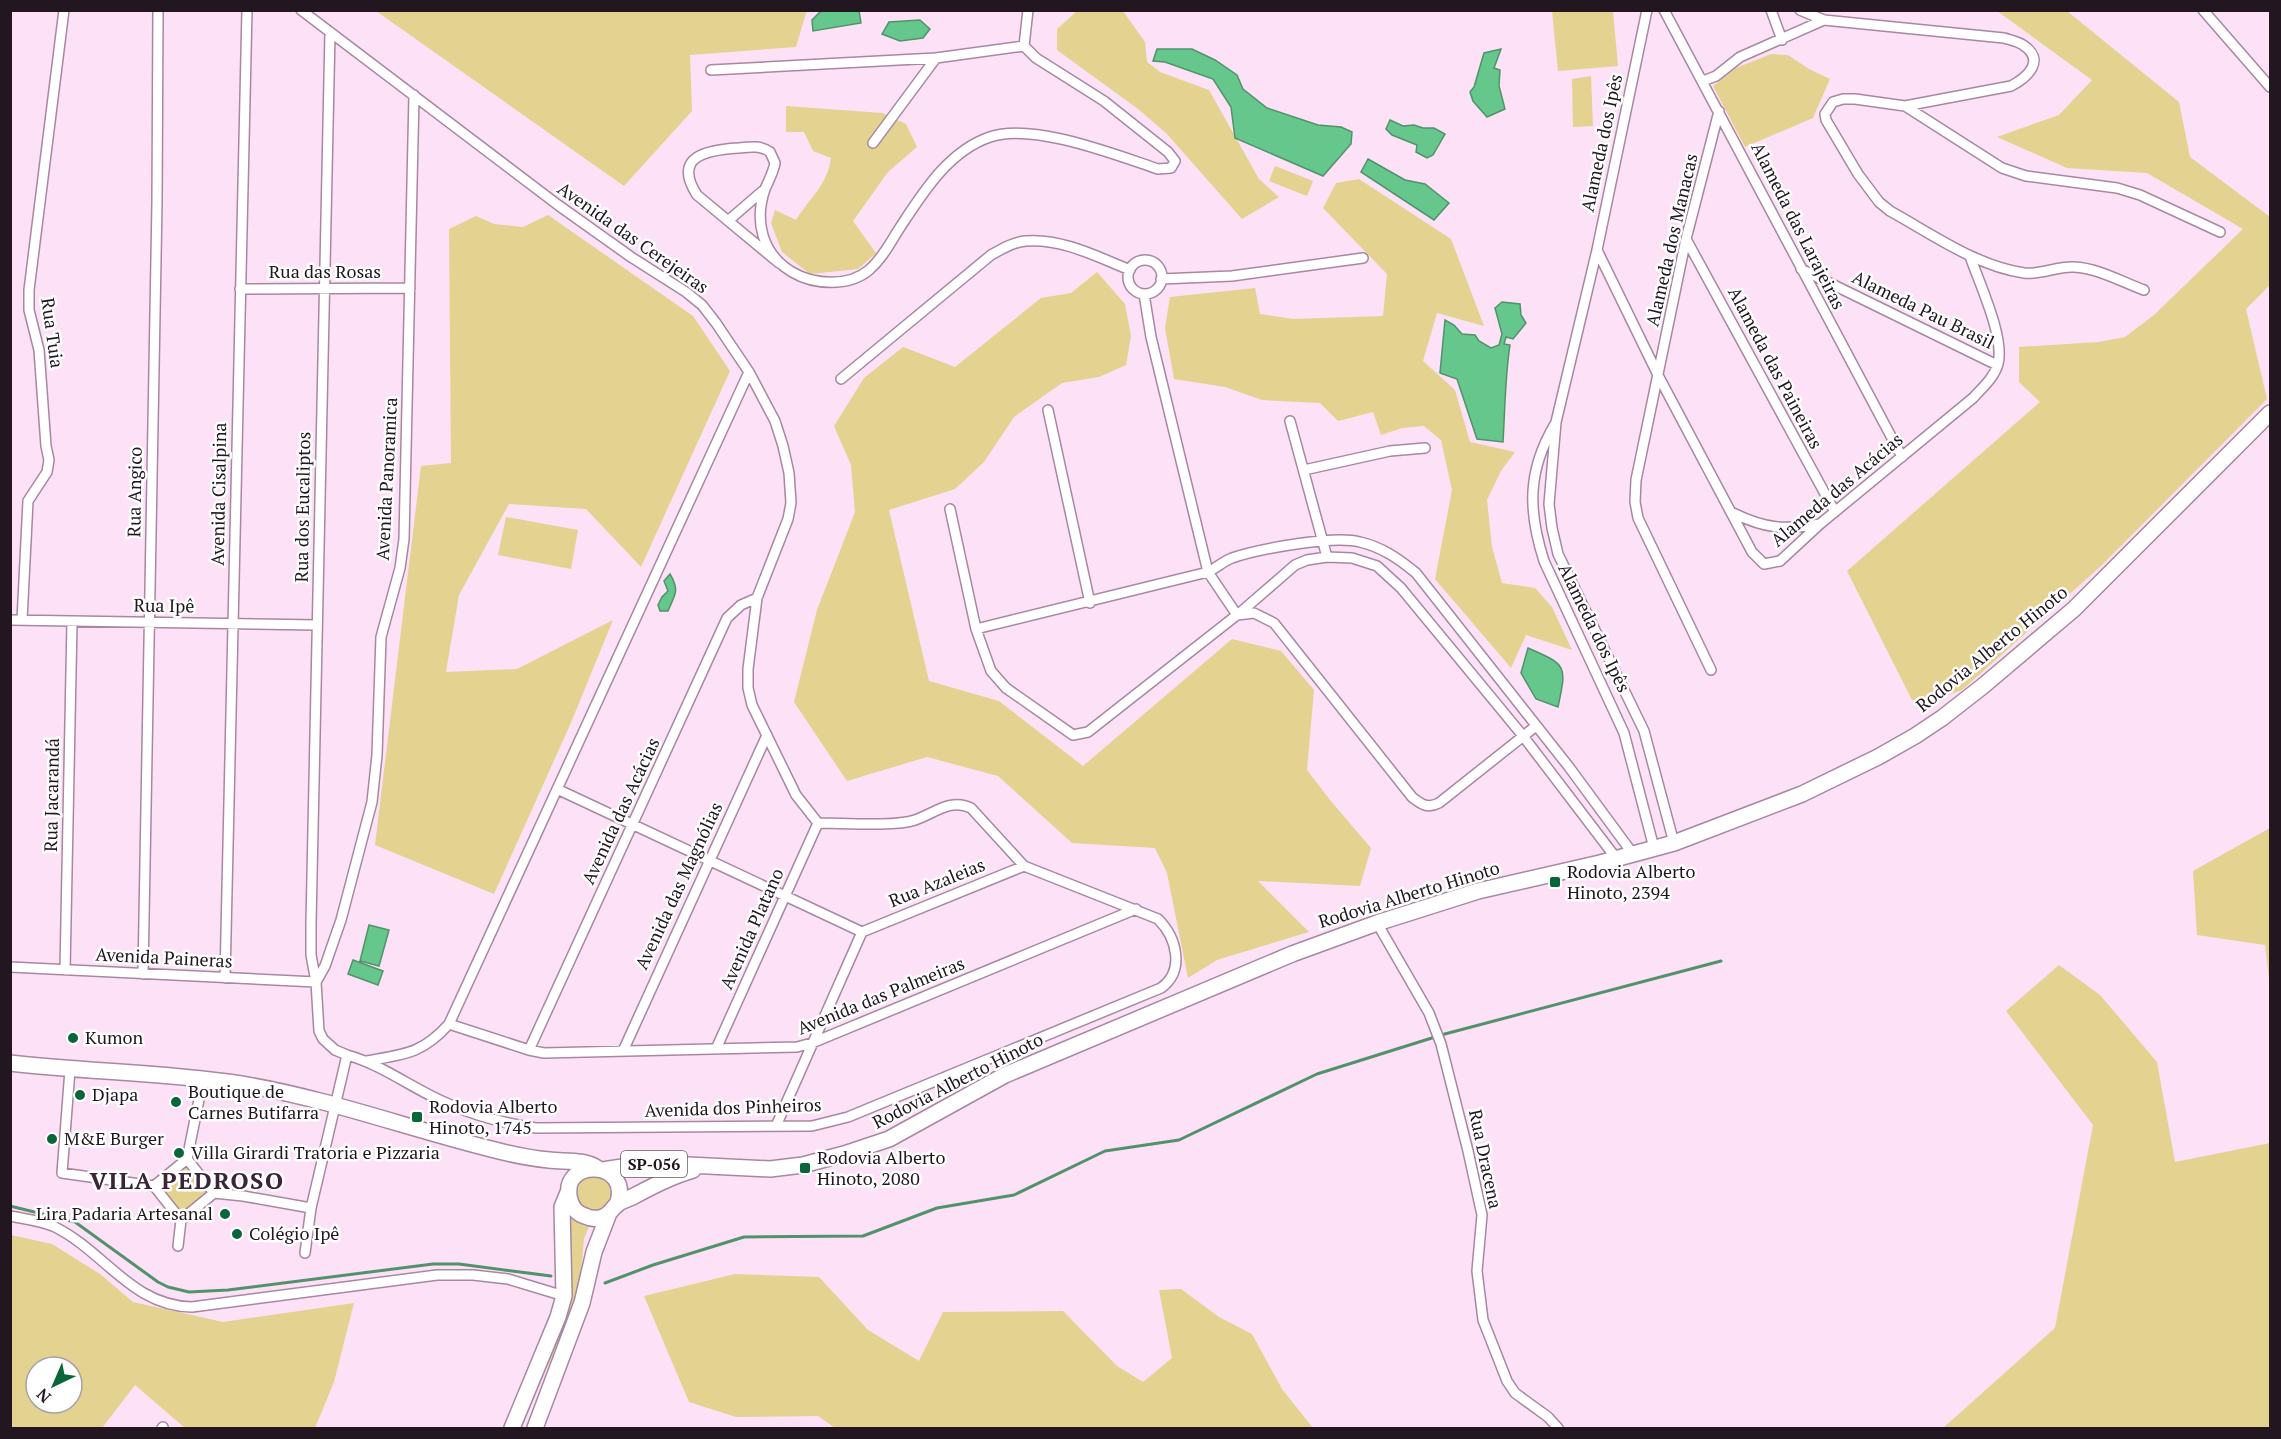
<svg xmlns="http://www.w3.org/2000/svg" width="2281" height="1439" font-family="'PT Serif',serif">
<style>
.green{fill:#e3d290;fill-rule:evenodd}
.water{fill:#65c78b;stroke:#51926b;stroke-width:1.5}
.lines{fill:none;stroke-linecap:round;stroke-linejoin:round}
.stream{stroke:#51926b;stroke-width:3}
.street-casing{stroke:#a888a0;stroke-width:12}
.primary-casing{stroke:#a888a0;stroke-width:18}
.street{stroke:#fff;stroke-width:9}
.primary{stroke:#fff;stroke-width:15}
.poi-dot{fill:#096639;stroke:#fff;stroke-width:2}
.labels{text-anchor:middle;stroke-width:5;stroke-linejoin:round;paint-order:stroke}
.shield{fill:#fff;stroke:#645d63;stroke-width:1.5}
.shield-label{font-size:16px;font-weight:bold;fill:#221720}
.street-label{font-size:18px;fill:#221720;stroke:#fff}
.poi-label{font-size:18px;fill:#221720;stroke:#fff;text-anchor:start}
.district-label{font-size:24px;font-weight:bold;letter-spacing:1.5px;fill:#3c2337;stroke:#fff}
</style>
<rect width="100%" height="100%" fill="#fde1f6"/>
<path class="green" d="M376 11H810L806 13 796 47 690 55 692 111 624 186Z
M1077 11H1123L1145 42 1147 62 1160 72 1209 90 1259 179 1279 197 1242 219 1166 133 1138 109 1057 50V29Z
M1552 11H1613L1618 66 1558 71Z
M1997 11H2067L2179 102 2190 157 2270 217V285L2246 309 2267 399 2102 565 1962 690 1936 699 1912 700 1847 571 2040 402 2019 382V347L2099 342 2125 337 2154 315 2243 229 2147 173 2067 168 1997 137 2059 115 2092 80Z
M1771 54 1788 55 1809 69 1830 79 1813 118 1745 147 1713 86 1736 68Z
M1591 76 1593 126 1573 127 1572 79Z
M786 106 882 113 906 124 917 147 888 172 853 221 876 253 858 269 810 274 782 252 771 223 775 210 796 220C810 197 827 186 831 158L813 151 804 132H786Z
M1275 166 1313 181 1307 196 1269 181Z
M1359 179 1451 239 1484 326 1437 313 1423 361 1455 390 1470 442 1515 452 1501 471 1487 500 1492 547 1502 583 1535 588 1552 607 1572 650 1526 635 1511 668 1435 579 1452 490 1441 440 1424 426 1402 428 1381 435 1373 412 1338 421 1320 403 1262 400 1225 387 1174 379 1165 328 1170 297 1255 288 1260 314 1293 319 1383 316 1387 274 1323 208 1336 183Z
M548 215 693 316 730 371 641 567 586 509 509 504 459 595 446 672 517 669 613 620 570 725 494 894 375 845 421 466 451 463 449 229 476 216 494 224 523 227Z
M1097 272 1125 304 1131 336 1126 365 1099 377 1062 383 1014 417 984 462 955 489 889 510 929 681 999 701 1083 766 1232 639 1281 651 1314 690 1307 770 1330 800 1371 848 1360 886 1258 881 1309 932 1217 960 1188 978 1167 873 1155 848 1072 843 998 776 927 757 847 781 794 702 817 610 855 512 851 465 834 426 864 378 903 347 955 367 1041 298 1071 293Z
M506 517 578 530 571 569 498 555Z
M2270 828V986L2265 945 2197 935 2193 871Z
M2059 965 2100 995 2157 1062 2175 1162 2270 1143V1428H1943L2055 1328 2093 1125 2006 1011Z
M187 1163 210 1193 181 1216 158 1187Z
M587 1175 610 1179 614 1197 602 1210C576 1215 569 1192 587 1175Z
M566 1210 591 1221 584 1239 579 1292 548 1366 544 1364 566 1309Z
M11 1235 52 1244 100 1274 133 1302 223 1322 354 1303 334 1382 315 1428H185L135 1385 102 1428H11ZM36 1367H72V1403H36Z
M735 1274 819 1277 868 1330 919 1361 943 1312 1063 1311 1117 1366 1143 1382 1172 1358 1159 1290 1181 1289 1219 1317 1252 1334 1282 1389 1313 1428H835L818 1416 736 1417 689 1402 644 1296Z"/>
<path class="water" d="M826 10 859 11 861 23 813 31 812 20 820 12Z
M920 20 930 29 923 38 900 41 882 34 889 22Z
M1157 49H1192L1215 60 1237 75 1243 89 1267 108 1318 125 1341 127 1352 132 1351 144 1323 176 1235 138 1231 107 1213 79 1165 62 1153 61Z
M1501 49 1494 68 1500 70 1499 86 1505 109 1487 117 1473 101 1470 92 1474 87 1484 53Z
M1390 120 1403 126 1414 125 1423 128H1434L1445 134 1433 155 1427 158 1416 152 1417 145 1392 135 1386 129Z
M1368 159 1405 180 1425 184 1449 203 1434 220 1361 172Z
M1502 302 1520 304 1521 315 1526 323 1513 339 1506 337 1504 344 1510 345C1505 377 1505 409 1503 442L1477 439 1457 379 1440 373 1445 320 1454 325 1462 334 1475 335 1479 341 1491 348 1499 345 1502 334 1495 308Z
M670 574C680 591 675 594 668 611H660L658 605 662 597 668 591 664 581Z
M1528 648C1567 665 1567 665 1558 707L1536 699 1521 673Z
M369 925 389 930 379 966 360 961Z
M353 960 383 971 378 985 348 974Z"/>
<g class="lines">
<path class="stream" d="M1441 1035 1721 961
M10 1206 75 1222 158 1282 168 1287 189 1292 228 1290 433 1264H459L551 1276
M605 1283 653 1265 744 1237 863 1236 937 1208 1014 1195 1105 1151 1179 1140 1317 1074 1435 1037"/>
<g class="street-casing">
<path id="street" d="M301 10 558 205 631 257 686 292 702 305 716 323 749 372 775 421 783 446 789 473 791 503 788 519 757 598 748 669V688L752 705 796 795 818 823C843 823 894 827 915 820 935 813 951 798 971 808L1024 866 1158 919C1177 938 1185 971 1161 988L848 1117 812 1126 536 1128C508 1124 477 1116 451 1105 415 1091 386 1066 347 1055L311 1208 305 1253
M1647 10 1597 250 1556 422 1549 504 1552 528 1558 554 1644 731 1674 843
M1664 10 1902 457
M1771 10 1782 40
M1800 10 1824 20 2004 38C2010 40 2017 41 2023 45 2046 60 2028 77 2011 86L1905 106
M2203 10 2270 87
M711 70 936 58 1024 46 1028 10
M1703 81 1716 76 1740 57 1824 20
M873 143 936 58
M729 220 765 189
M1686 239 1835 512
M1597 250 1659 377 1752 552 1764 564 1780 561 1820 524 1973 398C1982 388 1994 378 1998 364 2005 337 1979 283 1970 256
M1128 277a17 17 0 1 1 34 0a17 17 0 1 1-34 0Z
M779 263 697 195C672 156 707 150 738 148 749 147 761 145 770 152L775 163C773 173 769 180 765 189 754 221 762 254 792 272 814 285 849 287 869 270 882 259 890 243 899 229 922 194 948 151 990 137 1032 122 1116 155 1158 169L1171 168 1175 161 1168 152 1104 101 1036 58 1024 46
M1801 269 1997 365
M1161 279 1232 276 1363 258
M240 289 410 288
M2144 290C2122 282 2098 268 2074 267 2057 266 2041 275 2024 273 1976 266 1932 234 1890 211L1879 202 1858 174 1826 120 1825 114 1833 102 1843 99H1855L1905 106 2002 168 2026 176 2117 188 2140 195 2220 232
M1144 294 1151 337 1208 572 1237 615 1254 613 1274 623 1412 797C1421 804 1427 809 1439 803L1536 726
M841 379 991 255C1002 249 1013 242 1026 241 1061 238 1098 257 1130 270
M1048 410 1090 603
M1290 421 1327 557
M1555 424C1527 471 1528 511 1544 561L1624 733 1654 848
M1304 470 1390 451 1425 448
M950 509 976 629 991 671 1006 688 1073 735 1088 732 1242 611 1295 565 1307 560 1327 557 1352 558 1377 566 1401 588 1523 736 1616 858
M1733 513C1766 529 1785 530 1820 524
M10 620 317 625
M22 620 28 501 47 472 49 460 46 446 39 350 29 310V290L64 10
M976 629 1208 572C1216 568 1224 561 1232 558 1258 549 1334 535 1360 542 1382 547 1399 559 1416 573L1569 767 1633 854
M1711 670 1638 518 1635 502 1636 480 1686 239 1719 111
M557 789 862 932
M1377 923 1429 1013 1441 1044 1468 1151 1482 1215 1477 1271 1483 1320 1507 1381 1515 1393 1548 1417 1558 1428
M862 932 1024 866
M10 967 316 982 311 955V923L330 32
M65 970 72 622
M143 974 157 203 158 10
M225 978 247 10
M449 1024 529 1050 544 1053 797 1047 812 1043 1136 909
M716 1049 818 823
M529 1050 727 618 741 605 757 598
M623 1051 767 735
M347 1055 335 1050 323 1039 319 1031 316 982 325 966 341 920 372 802 377 755 381 637 400 568 404 539 414 95
M367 1061C405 1054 422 1054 449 1024L749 372
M70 1070 62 1173 154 1186
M776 1126 862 932
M187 1159 203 1080
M187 1159 214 1193
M154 1186 181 1220
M154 1186 187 1159
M214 1193 243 1196 311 1208
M10 1216C25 1219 43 1221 55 1227 105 1252 132 1306 192 1307L437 1275H473L508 1279 564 1296
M181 1220 214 1193
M178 1246 181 1220
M162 1428 163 1427"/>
</g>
<g class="primary-casing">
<path id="primary" d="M10 1063C87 1072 164 1072 241 1084 326 1098 407 1128 491 1149 510 1154 529 1158 549 1160 564 1162 584 1159 597 1168
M603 1170 648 1163 770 1169 803 1165 844 1154 889 1139 1005 1075 1292 954 1377 923 1478 891 1600 863 1674 843 1802 794 1878 757 1915 736 1942 718 1983 686 2074 609 2270 413
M617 1205C634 1159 558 1157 570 1200 572 1208 578 1214 585 1216 591 1219 597 1219 603 1217 610 1214 612 1209 617 1204 621 1201 629 1199 634 1196 653 1186 672 1176 693 1170
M512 1428 558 1317 564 1296 562 1207 569 1190
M535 1428 582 1303 594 1252 609 1213"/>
</g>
<use href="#street" class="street"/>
<use href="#primary" class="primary"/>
</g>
<g class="poi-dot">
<rect x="1549" y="876" width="12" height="12" rx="3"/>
<circle cx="73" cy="1038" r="6"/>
<circle cx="80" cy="1095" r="6"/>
<circle cx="176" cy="1102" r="6"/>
<rect x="411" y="1111" width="12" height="12" rx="3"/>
<circle cx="52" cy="1139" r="6"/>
<circle cx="179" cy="1153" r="6"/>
<rect x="799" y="1162" width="12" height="12" rx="3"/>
<circle cx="225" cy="1214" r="6"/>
<circle cx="237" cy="1234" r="6"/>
</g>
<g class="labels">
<rect class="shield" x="621" y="1151" width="66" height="26" rx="4.5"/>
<g class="shield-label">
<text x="654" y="1170">SP-056</text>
</g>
<g class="street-label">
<text transform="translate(1602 143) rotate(-78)" y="6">Alameda dos Ipês</text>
<text transform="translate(1798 226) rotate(63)" y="6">Alameda das Larajeiras</text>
<text transform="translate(633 238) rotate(35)" y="6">Avenida das Cerejeiras</text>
<text transform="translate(1672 240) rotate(-77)" y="6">Alameda dos Manacas</text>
<text x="325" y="278">Rua das Rosas</text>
<text transform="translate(1923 310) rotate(26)" y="6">Alameda Pau Brasil</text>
<text transform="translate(52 333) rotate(82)" y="6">Rua Tuia</text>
<text transform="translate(1775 368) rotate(62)" y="6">Alameda das Paineiras</text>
<text transform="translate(387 479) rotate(-87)" y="6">Avenida Panoramica</text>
<text transform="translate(1837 490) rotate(-40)" y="6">Alameda das Acácias</text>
<text transform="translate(135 492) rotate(-89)" y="6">Rua Angico</text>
<text transform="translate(219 494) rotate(-89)" y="6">Avenida Cisalpina</text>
<text transform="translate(303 507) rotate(-89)" y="6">Rua dos Eucaliptos</text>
<text transform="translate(164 606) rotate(1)" y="6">Rua Ipê</text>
<text transform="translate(1594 628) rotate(64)" y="6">Alameda dos Ipês</text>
<text transform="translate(1992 649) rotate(-39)" y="6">Rodovia Alberto Hinoto</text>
<text transform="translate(52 795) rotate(-89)" y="6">Rua Jacarandá</text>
<text transform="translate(621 811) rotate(-65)" y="6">Avenida das Acácias</text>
<text transform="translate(937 883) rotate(-22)" y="6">Rua Azaleias</text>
<text transform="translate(679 886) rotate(-65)" y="6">Avenida das Magnólias</text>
<text transform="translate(1409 895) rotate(-17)" y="6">Rodovia Alberto Hinoto</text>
<text transform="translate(752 929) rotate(-66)" y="6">Avenida Platano</text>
<text transform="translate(164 958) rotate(3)" y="6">Avenida Paineras</text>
<text transform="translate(881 996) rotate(-22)" y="6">Avenida das Palmeiras</text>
<text transform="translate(958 1081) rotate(-27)" y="6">Rodovia Alberto Hinoto</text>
<text transform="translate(733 1108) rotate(-2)" y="6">Avenida dos Pinheiros</text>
<text transform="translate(1485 1159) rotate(78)" y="6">Rua Dracena</text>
</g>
<g class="poi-label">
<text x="1567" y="878">Rodovia Alberto<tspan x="1567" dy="21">Hinoto, 2394</tspan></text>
<text x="85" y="1044">Kumon</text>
<text x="188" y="1098">Boutique de<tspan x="188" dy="21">Carnes Butifarra</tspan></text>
<text x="92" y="1101">Djapa</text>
<text x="429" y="1113">Rodovia Alberto<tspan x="429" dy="21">Hinoto, 1745</tspan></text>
<text x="64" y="1145">M&amp;E Burger</text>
<text x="191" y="1159">Villa Girardi Tratoria e Pizzaria</text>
<text x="817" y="1164">Rodovia Alberto<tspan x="817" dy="21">Hinoto, 2080</tspan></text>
<text x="213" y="1220" text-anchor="end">Lira Padaria Artesanal</text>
<text x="249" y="1240">Colégio Ipê</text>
</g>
<g class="district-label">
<text x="187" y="1189">VILA PEDROSO</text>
</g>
</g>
<rect width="2281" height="1439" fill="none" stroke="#221720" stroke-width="24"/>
<g transform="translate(54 1385) rotate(224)"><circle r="28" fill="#ffffff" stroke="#a7a2a6" stroke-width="1.5"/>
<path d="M0-4.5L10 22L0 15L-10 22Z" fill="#096639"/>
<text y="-9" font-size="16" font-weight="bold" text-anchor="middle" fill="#221720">N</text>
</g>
</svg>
